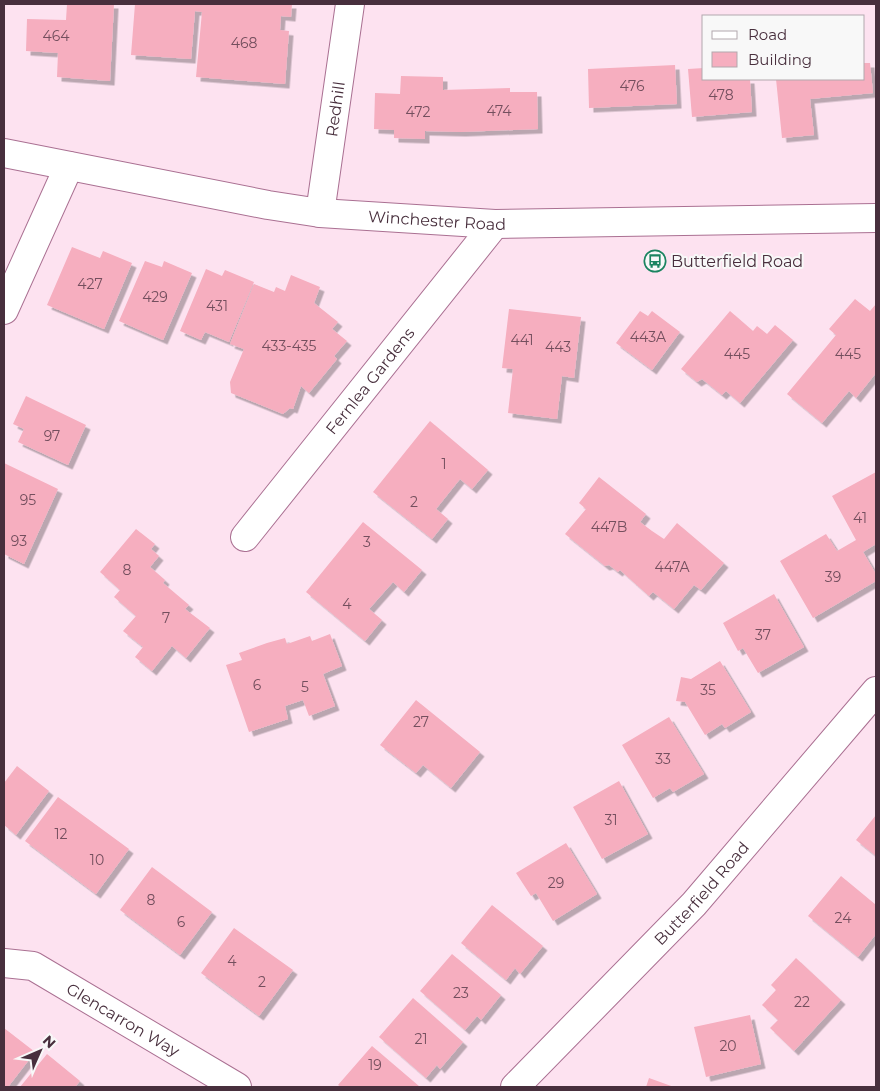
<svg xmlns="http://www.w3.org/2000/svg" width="880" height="1091" font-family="Montserrat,sans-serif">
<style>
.building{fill:#f6aebf;filter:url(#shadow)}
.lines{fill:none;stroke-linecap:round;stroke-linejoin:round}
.street-casing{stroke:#aa7092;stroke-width:30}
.primary-casing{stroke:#aa7092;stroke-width:30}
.street{stroke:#fff;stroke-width:28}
.primary{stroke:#fff;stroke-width:28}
.labels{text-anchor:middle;stroke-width:4;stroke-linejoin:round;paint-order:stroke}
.number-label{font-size:14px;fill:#744f5e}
.street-label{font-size:16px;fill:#482f3d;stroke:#f8f8f8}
.poi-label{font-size:16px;fill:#482f3d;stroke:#f8f8f8;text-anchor:start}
</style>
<defs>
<filter id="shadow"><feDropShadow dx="4.5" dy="4.5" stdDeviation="0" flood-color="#0004"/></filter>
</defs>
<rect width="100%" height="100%" fill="#fde2f0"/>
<path class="building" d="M67 4H114L110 81 57 77 58 53 26 51 27 19 66 20Z
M135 4H292L291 17 281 16 280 30 289 31 285 84 196 77 202 12 195 11 191 59 131 55Z
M864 63H870L873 93 810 99 814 135 782 138 776 79H864Z
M675 65 677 104 589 108 588 69Z
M704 68V79H750L752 112 692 117 688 69Z
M401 76 443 77V90L510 88V92H537L538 129 461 132 425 131V139L394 138V130L374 129 375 93 400 94Z
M72 247 100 258 103 251 132 263 104 329 47 305Z
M145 261 162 267 164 261 192 273 163 340 119 321Z
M206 269 222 276 225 270 254 282 229 342 205 332 201 340 180 331Z
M291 275 320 287 314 303 338 322 332 329 347 341 334 356 337 359 309 393 301 386 293 409 290 408 283 414 231 393 230 382 244 349 230 344 254 284 274 292 276 287 285 291Z
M855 299 870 311 876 304V373L856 398 849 391 822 423 787 394 836 335 829 329Z
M509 309 581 317 574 378 562 376 557 419 508 413 513 369 502 368Z
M640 311 648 316 652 311 680 332 652 370 616 343Z
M730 311 753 331 757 326 767 334 775 325 793 340 740 403 726 391 722 395 702 379 697 382 681 369Z
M26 396 86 425 68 465 18 442 24 429 13 424Z
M430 421 488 470 472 489 460 479 436 509 448 519 432 539 373 492Z
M4 463 58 489 24 564 4 554Z
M876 472V544L863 552 876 574V581L813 618 780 561 826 534 837 551 856 540 832 496Z
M599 477 646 514 640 522 652 531 664 539 677 523 724 563 701 590 694 585 674 609 653 592 649 596 620 570 618 572 609 565 605 566 565 534 586 509 579 503Z
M363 522 422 570 404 592 393 582 369 609 382 620 365 641 306 592Z
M136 529 155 544 151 549 159 556 150 567 165 580 163 583 189 605 185 609 210 628 186 658 172 646 152 671 135 657 143 647 123 631 136 616 114 597 120 590 100 572Z
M774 594 804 647 758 673 743 648 738 651 723 623Z
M330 634 342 666 323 674 335 706 309 716 303 700 285 706 288 719 249 732 226 665 242 660 239 653 267 643 285 638 287 644 310 636 312 641Z
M720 661 751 712 725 728 722 724 705 735 685 702 676 701 681 677 691 679Z
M416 700 480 752 451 788 423 765 416 773 380 745Z
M669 717 704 774 673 792 670 788 653 798 622 745Z
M17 766 49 791 16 835 4 825V783Z
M619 781 648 834 602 859 573 807Z
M58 797 129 849 96 894 25 841Z
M876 815V856L856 840Z
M566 843 597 894 553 921 536 893 531 896 516 873Z
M152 867 212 912 180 955 120 910Z
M841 876 876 905V934L858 957 808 916Z
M492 905 543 946 520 974 515 968 506 980 461 943Z
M234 928 293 970 259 1016 201 973Z
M452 954 501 995 481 1020 477 1016 465 1030 420 991Z
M796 958 841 1000 794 1051 770 1028 778 1020 762 1005 776 990 771 985Z
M413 998 463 1042 440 1069 437 1065 426 1078 379 1037Z
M750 1015 761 1064 706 1077 694 1027Z
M4 1028 35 1052 8 1087H4Z
M372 1046 420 1087H341L338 1085Z
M47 1054 80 1081 75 1087H20Z
M649 1078 674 1087H646Z"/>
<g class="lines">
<g class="street-casing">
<g id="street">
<path id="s1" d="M320 213 350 4"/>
<path d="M4 310 69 166"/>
<path id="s2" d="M245 537 495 224"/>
<path id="s3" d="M4 963 33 966 237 1087"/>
<path id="s4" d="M515 1087 694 904 876 691"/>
</g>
</g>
<g class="primary-casing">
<g id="primary">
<path id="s5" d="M4 153 268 205 320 213 495 224 876 218"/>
</g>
</g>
<use href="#street" class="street"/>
<use href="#primary" class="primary"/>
</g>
<defs>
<g id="bus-ring" transform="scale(1.125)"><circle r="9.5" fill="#f8f8f8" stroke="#1b8460" stroke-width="1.5"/><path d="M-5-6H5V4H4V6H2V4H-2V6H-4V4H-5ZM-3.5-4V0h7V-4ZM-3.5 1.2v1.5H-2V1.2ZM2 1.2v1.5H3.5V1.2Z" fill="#1b8460"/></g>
</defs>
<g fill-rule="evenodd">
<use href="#bus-ring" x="655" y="261"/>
</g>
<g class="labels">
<g class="number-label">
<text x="56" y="41">464</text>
<text x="244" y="48">468</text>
<text x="632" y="91">476</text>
<text x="721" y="100">478</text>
<text x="499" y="116">474</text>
<text x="418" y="117">472</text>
<text x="90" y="289">427</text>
<text x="155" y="302">429</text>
<text x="217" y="311">431</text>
<text x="648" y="342">443A</text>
<text x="522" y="345">441</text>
<text x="289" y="351">433-435</text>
<text x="558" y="352">443</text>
<text x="737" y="359">445</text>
<text x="848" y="359">445</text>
<text x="52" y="441">97</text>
<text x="444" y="469">1</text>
<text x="28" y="505">95</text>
<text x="414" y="507">2</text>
<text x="860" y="523">41</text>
<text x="609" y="532">447B</text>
<text x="19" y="546">93</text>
<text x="367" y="547">3</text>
<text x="672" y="572">447A</text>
<text x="127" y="575">8</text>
<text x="833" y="582">39</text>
<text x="347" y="609">4</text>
<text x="166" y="623">7</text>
<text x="763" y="640">37</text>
<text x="257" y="690">6</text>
<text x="305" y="692">5</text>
<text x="708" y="695">35</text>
<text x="421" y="727">27</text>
<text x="663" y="764">33</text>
<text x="611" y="825">31</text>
<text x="61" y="839">12</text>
<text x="97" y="865">10</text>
<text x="556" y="888">29</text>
<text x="151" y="905">8</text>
<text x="843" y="923">24</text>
<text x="181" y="927">6</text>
<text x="232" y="966">4</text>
<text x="262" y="987">2</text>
<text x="461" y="998">23</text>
<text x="802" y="1007">22</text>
<text x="421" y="1044">21</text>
<text x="728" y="1051">20</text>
<text x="375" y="1070">19</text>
</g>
<g class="street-label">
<text dy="6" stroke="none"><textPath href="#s1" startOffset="105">Redhill</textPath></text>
<text dy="6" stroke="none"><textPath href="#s5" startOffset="439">Winchester Road</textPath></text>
<text dy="6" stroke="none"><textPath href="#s2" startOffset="200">Fernlea Gardens</textPath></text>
<text dy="6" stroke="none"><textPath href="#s4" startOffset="269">Butterfield Road</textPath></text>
<text dy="6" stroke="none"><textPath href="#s3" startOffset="134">Glencarron Way</textPath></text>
</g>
<g class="poi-label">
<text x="671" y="267">Butterfield Road</text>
</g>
</g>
<rect width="880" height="1091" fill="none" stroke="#482f3d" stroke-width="10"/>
<rect x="702" y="15" width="162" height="65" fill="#f8f8f8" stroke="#b2a8ad"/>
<rect x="712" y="31" width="25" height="8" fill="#ffffff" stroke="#b2a8ad"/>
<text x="748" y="40" font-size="15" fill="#482f3d">Road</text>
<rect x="712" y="52" width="25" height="15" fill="#f6aebf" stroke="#b2a8ad"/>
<text x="748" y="65" font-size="15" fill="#482f3d">Building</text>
<g transform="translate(40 1051) rotate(45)" stroke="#f8f8f8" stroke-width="4" paint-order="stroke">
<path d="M0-4L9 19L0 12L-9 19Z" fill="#482f3d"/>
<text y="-8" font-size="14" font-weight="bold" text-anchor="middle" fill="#482f3d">N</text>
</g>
</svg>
